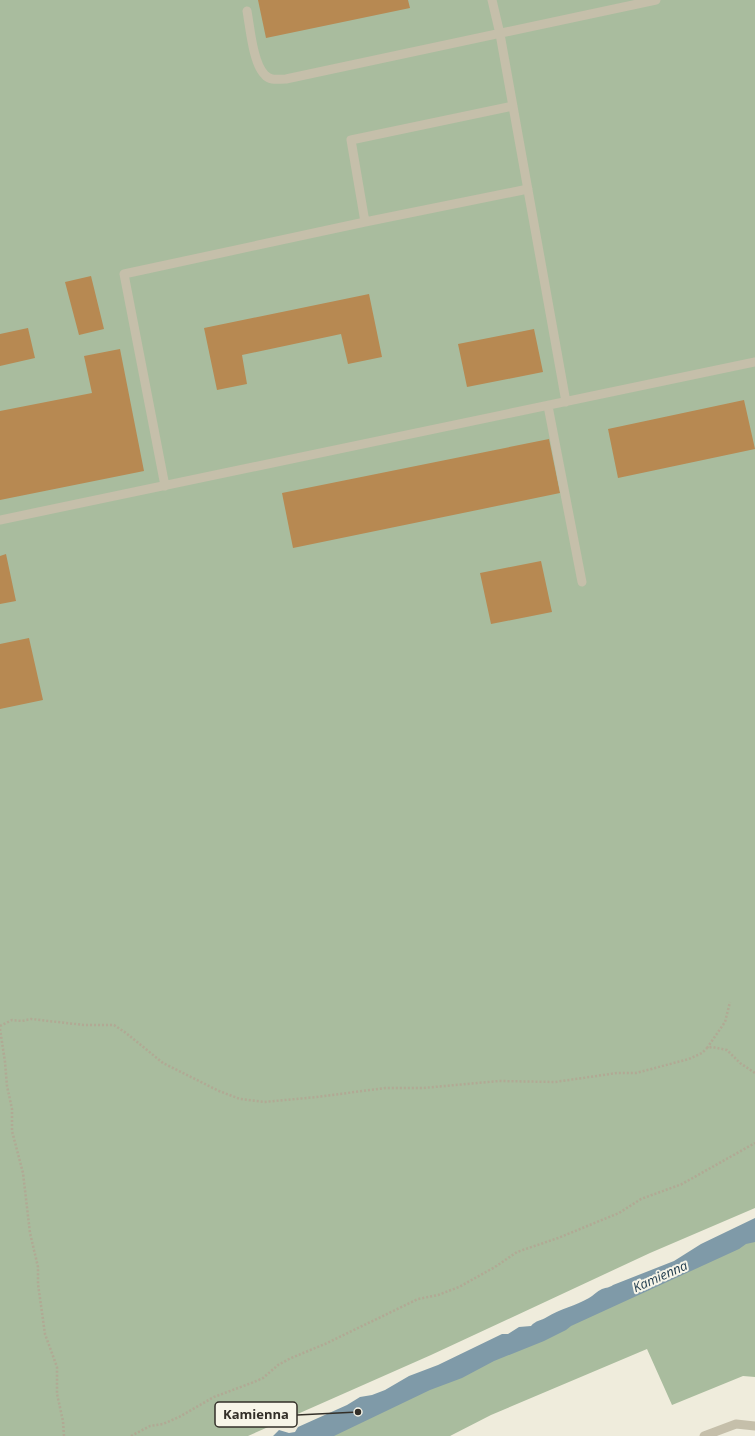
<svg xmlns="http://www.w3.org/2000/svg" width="755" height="1436" font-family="'Open Sans',sans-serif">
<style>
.green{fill:#a9bc9e}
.water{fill:#7f9aa8}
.building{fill:#b78952}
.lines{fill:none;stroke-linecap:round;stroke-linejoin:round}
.path{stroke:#b1a994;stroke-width:2.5;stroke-dasharray:2 2;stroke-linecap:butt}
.lane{stroke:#c5bfaa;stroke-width:9}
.labels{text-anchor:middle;stroke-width:4;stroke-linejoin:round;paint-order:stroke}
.water-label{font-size:13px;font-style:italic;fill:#233f50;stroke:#f7f5e8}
.leader{fill:none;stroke:#332f28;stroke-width:1.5}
.callout-dot{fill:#332f28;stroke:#f7f5e8;stroke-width:1.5}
.callout{fill:#f7f5e8;stroke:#332f28;stroke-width:1.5}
.callout-label{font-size:13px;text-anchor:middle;font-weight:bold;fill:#332f28}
</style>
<rect width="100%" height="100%" fill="#efecdc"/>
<path class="green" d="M0 0H755V1208L650 1253 431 1355 248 1436H0Z
M755 1237V1377L743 1376 672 1405 647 1349 491 1415 450 1436H312Z"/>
<path class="water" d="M755 1218V1242L746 1244 739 1249 571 1326 566 1330 544 1341 494 1361 462 1378 430 1390 334 1436H273L279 1430 289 1433 295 1432 298 1427 347 1405 360 1397 372 1395 385 1390 409 1376 438 1365 502 1334H508L519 1327 531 1326C536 1320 541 1321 547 1317 560 1309 575 1306 589 1298 593 1296 597 1291 602 1289 607 1287 609 1288 613 1285L674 1261 701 1244Z"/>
<path class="building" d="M258 0H408L410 8 266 38Z
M91 276 104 329 79 335 65 282Z
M369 294 382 357 348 364 341 334 242 355 247 384 217 390 204 328Z
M28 328 35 358 0 366V334Z
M534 329 543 372 467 387 458 344Z
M120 349 144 471 0 500V411L92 393 84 356Z
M744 400 755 449 618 478 608 429Z
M549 439 560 493 293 548 282 493Z
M6 554 16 601 0 604V556Z
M541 561 552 612 491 624 480 573Z
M29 638 43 700 0 709V644Z"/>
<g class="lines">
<path class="path" d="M0 1026 12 1020 22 1021 31 1019 84 1025H114L126 1033 163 1063 219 1091 240 1099 264 1102 317 1097 385 1088H423L499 1081 555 1082 617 1073H636L689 1059 702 1053 707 1048 712 1047 727 1050 740 1063 755 1073
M0 1029 5 1062 7 1086 12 1109V1131L23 1173 30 1233 38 1267V1284L45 1334 57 1367V1394L63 1421 64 1436
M707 1048 725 1022 730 1002
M131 1436 150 1426 163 1424 179 1417 214 1397 254 1382 263 1378 278 1365 291 1358 325 1344 418 1299 438 1295 459 1287 495 1267 517 1252 558 1238 619 1213 641 1199 682 1184 755 1143"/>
<path class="lane" d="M492 0 500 34 566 402
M247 11C250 27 253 64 265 75 270 81 278 79 286 79L656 0
M513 106 351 140 365 222 528 189
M548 406 582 582
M165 486 124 274 365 222
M0 520 755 362
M704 1436 736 1424 755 1426"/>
</g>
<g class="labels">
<g class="water-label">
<text transform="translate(660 1276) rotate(-24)" y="5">Kamienna</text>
</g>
</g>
<path class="leader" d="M358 1412L297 1415"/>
<circle class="callout-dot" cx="358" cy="1412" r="4"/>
<rect class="callout" x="215" y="1402" width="82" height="25" rx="4"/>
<g class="callout-label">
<text x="256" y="1419">Kamienna</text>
</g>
</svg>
